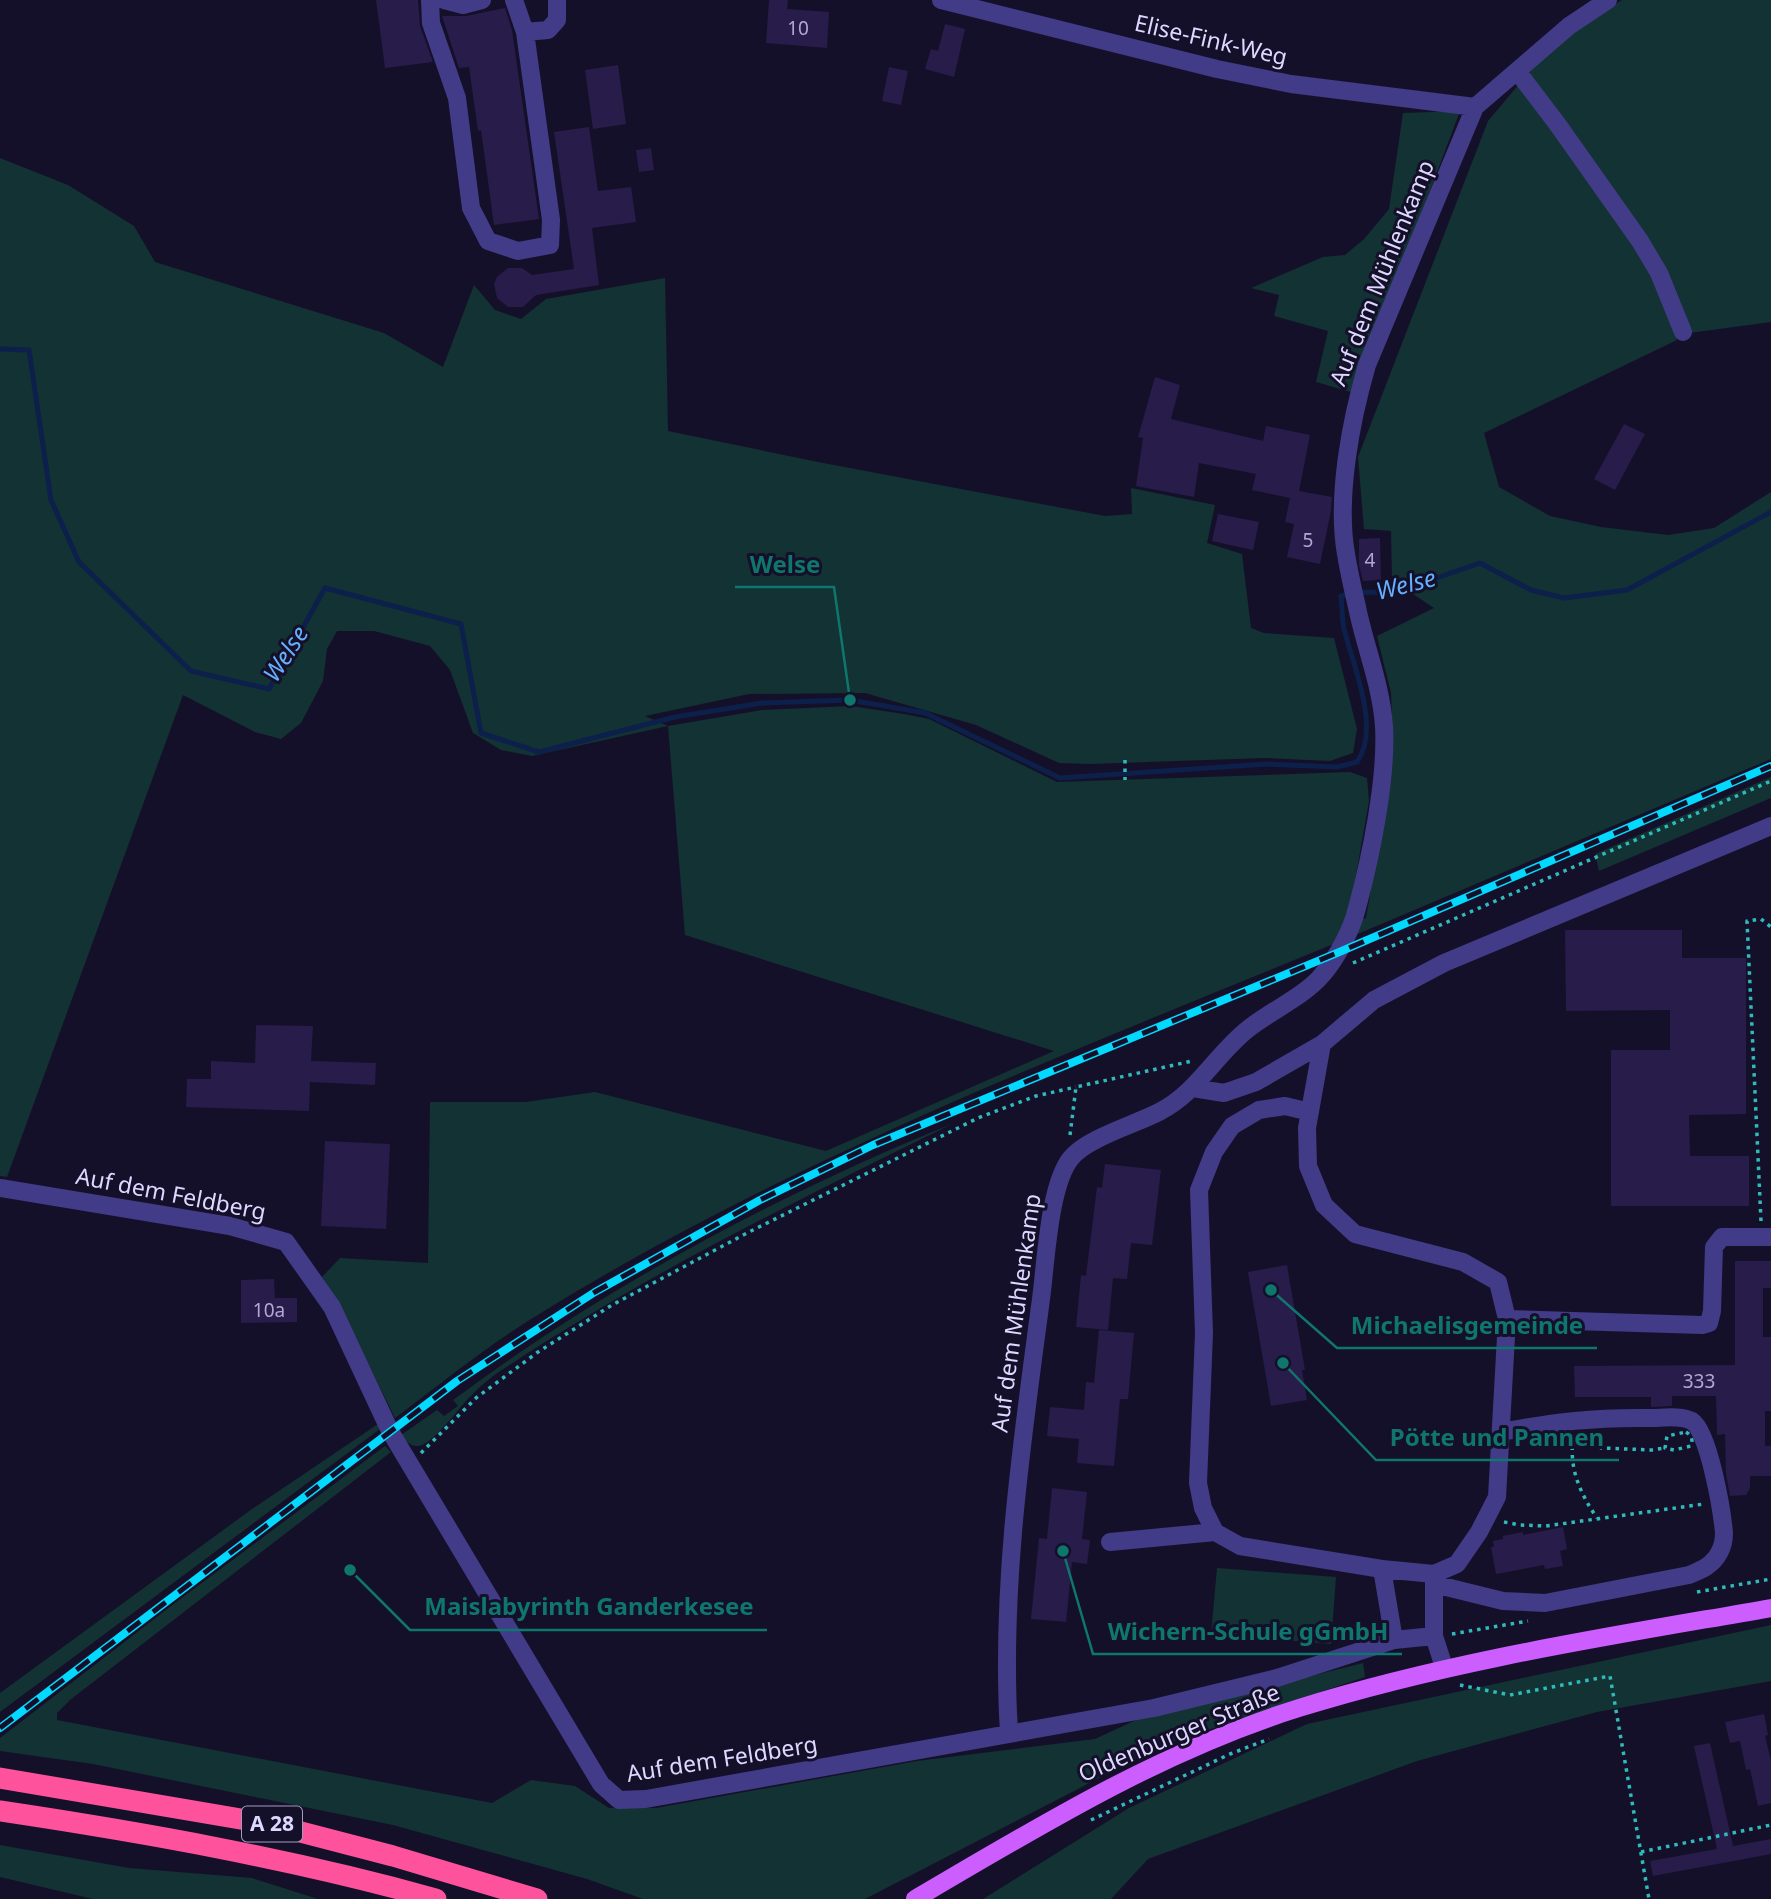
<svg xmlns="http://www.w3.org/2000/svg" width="1771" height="1899" font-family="'Noto Sans',sans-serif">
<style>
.green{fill:#133233}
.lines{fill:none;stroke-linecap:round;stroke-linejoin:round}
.stream{stroke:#0c204b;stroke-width:5}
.building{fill:#281c4a}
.path{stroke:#2fbbbb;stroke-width:3.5;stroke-dasharray:3.5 5;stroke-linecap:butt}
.minor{stroke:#423b88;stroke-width:18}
.major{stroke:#cc5eff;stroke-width:18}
.highway{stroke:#ff529c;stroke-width:21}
.rail-casing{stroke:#03d8ff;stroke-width:8}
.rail{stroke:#151029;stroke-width:5;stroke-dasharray:16;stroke-linecap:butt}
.labels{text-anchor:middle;stroke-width:6;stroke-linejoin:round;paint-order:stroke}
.number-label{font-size:19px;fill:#b0a8d2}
.shield{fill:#151029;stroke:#a29bbf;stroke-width:2}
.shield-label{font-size:21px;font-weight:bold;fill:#ded7ff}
.street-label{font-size:23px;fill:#ded7ff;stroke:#151029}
.water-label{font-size:24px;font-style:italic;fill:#65b0ff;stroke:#151029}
.leader{fill:none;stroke:#0f766e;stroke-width:2.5}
.callout-dot{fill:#0f766e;stroke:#151029;stroke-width:2.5}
.callout-label{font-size:24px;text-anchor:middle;font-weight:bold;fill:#0f766e;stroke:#151029;stroke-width:6;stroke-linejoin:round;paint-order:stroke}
</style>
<rect width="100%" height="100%" fill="#151029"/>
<path class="green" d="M1622 0H1771V322L1682 334 1654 255 1525 73 1571 32Z
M1520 83 1650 263 1677 340 1484 433 1499 487 1550 516 1601 527 1668 535 1714 528 1771 492V759L1353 936 1360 920 1366 918 1381 831 1393 740 1391 693 1377 636 1434 608 1392 580 1391 531 1364 529 1358 457 1488 121Z
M1460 111 1354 393 1316 382 1328 331 1274 316 1279 295 1251 288 1323 257 1345 255 1364 239 1389 209 1403 113Z
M0 158 68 185 134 226 155 262 384 333 443 367 474 285 495 310 521 319 546 299 665 278 668 431 818 462 1105 516 1132 514 1131 488 1215 505 1207 543 1242 554 1251 628 1264 633 1334 638 1357 729 1353 753 1330 761 1264 758 1090 764 1059 763 976 725 865 693 749 694 645 716 668 726 762 710 851 706 904 714 929 719 1057 782 1350 772 1367 778 1369 801 1350 909 1336 943C1062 1056 781 1162 528 1321 482 1350 439 1385 395 1418L338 1303 322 1277 340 1258 428 1263 430 1102H526L595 1092 826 1151 1054 1051 685 935 668 726 532 756 501 750 473 733 450 670 430 646 374 631H337L327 649 323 681 301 723 281 739 255 732 183 695 7 1177 0 1176Z
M1771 777V798L1599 871 1595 854Z
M954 1123C802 1198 650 1272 508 1366 495 1374 481 1385 471 1396 459 1407 433 1445 418 1446 410 1447 405 1440 401 1435L437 1410 444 1416 458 1406 453 1400C606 1286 777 1195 954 1123Z
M378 1424 380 1429 0 1712V1693L252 1509Z
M385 1446 391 1452 70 1700 57 1713V1720L492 1803 531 1780 575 1786 609 1808H656L917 1761 1095 1739 1138 1719 1363 1663 1365 1677 1163 1745 865 1899H643L587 1879 393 1825 93 1764 0 1751V1738L171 1606Z
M1217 1568 1336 1577 1331 1644 1211 1634Z
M1771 1625V1681L1597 1712 1417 1761 1148 1859 1111 1899H983L1129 1808 1307 1724Z
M0 1845 129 1868 252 1878 318 1899H93L0 1877Z"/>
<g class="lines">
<path class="stream" d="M0 349 29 350 51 500 79 562 191 671 269 689 325 588 461 624 481 733 539 752 675 717 762 703 850 700 925 713 1060 778 1267 764 1337 767 1357 762C1381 729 1353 665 1344 629 1342 618 1342 607 1341 596L1364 592 1393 593 1480 563 1531 590 1564 598 1627 590 1771 512"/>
</g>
<path class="building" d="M376 0H418L420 26 433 62 385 68Z
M769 0H788L787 9 829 12 827 48 766 43Z
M505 8 512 30 539 219 494 225 481 130 478 131 469 67 459 68 442 16H466Z
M945 24 965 29 954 77 925 69 931 49 938 51Z
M618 65 626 124 593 129 585 70Z
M889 67 908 71 901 105 882 101Z
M589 127 598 191 631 187 636 222 592 228 599 285 536 295 523 307H508L497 298 494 284 497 277 508 268H522L532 275 574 269 554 132Z
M651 148 654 170 639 172 636 150Z
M1155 377 1180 385 1171 419 1263 441 1266 426 1310 435 1299 491 1332 497 1331 511 1320 564 1287 557 1294 524 1285 522 1290 498 1252 490 1256 474 1199 463 1194 497 1136 486 1143 438 1138 437Z
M1624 424 1645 434 1615 490 1594 479Z
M1218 514 1259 522 1253 550 1212 541Z
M1380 538 1381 580 1363 581 1359 565V539Z
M1565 930H1682V958H1746V1114L1689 1115 1690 1156H1749V1206H1611V1050H1670V1010L1566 1011Z
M256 1025 313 1026 311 1061 376 1063 375 1085 310 1082 309 1111 186 1107 187 1079H211V1061L255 1063Z
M325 1141 390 1144 386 1229 321 1226Z
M1105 1164 1161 1170 1152 1245 1131 1243 1127 1279 1113 1278 1108 1330 1076 1327 1081 1275 1086 1276 1097 1187 1102 1188Z
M1735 1261H1771V1288H1763V1337H1771V1411H1765V1446H1771V1476H1750V1488L1746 1495 1730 1496 1726 1474 1725 1434 1717 1435 1716 1396H1672V1406L1651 1407V1397H1575L1574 1366 1735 1365Z
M1287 1265 1305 1370H1302L1307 1400 1271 1406 1248 1272Z
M274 1279 275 1298H297V1322L241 1323V1280Z
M1099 1330 1134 1333 1128 1399H1120L1114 1466 1077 1463 1079 1439 1047 1436 1050 1407 1084 1410 1086 1382 1094 1383Z
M1052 1488 1087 1492 1082 1539 1090 1540 1087 1564 1072 1562 1066 1622 1031 1619 1039 1538 1047 1539Z
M1563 1527 1567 1549 1560 1551 1563 1566 1545 1569 1544 1565 1496 1574 1491 1547H1494L1493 1541 1503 1539V1536L1523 1532V1535Z
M1764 1714 1768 1735 1765 1736 1771 1761V1803L1758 1806 1750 1769 1746 1770 1740 1741 1730 1743 1725 1722Z
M1710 1743 1733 1846 1771 1839V1854L1653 1876 1650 1861 1717 1849 1694 1746Z"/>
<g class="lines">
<path class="path" d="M1125 760V780
M1353 963 1771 781
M1070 1135 1076 1087 1192 1061
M1761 1221 1747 921 1761 919 1771 927
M1686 1432C1692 1436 1693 1440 1691 1446L1674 1450 1665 1448 1667 1436Z
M1601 1437V1448L1652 1450 1665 1448
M1573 1438C1569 1469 1580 1493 1597 1518
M421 1453 476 1398 538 1352 612 1305 747 1233 978 1118 1036 1096 1076 1087
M1504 1522 1520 1525 1546 1526 1704 1504
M1697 1592 1771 1579
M1452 1634 1528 1621
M1460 1685 1510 1695 1610 1676 1649 1899
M1091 1820 1230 1754 1269 1739
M1641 1852 1771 1825"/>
<path class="minor" d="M430 0 431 23 457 98 471 208 488 241 518 251 550 245 551 220 525 32 514 0
M444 0 463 5 482 0
M941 0 1217 69 1291 84 1475 107
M525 32 548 30 557 20V0
M1517 71 1558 125 1640 241 1659 273 1683 332
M1322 1044 1307 1128 1308 1166 1324 1205 1355 1234 1463 1262 1498 1282 1507 1319 1497 1497 1479 1532 1457 1564 1434 1574
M1193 1088 1224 1093 1256 1082 1322 1044 1374 1000 1444 963 1771 826
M1310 1112 1285 1106 1259 1110 1232 1126 1214 1152 1199 1190 1204 1333 1198 1483 1203 1508 1215 1532 1240 1546 1382 1569
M0 1188 230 1226 286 1242 332 1307 390 1431 601 1784 619 1800 646 1799 1154 1708 1277 1678 1394 1640 1434 1636
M1507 1319 1702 1325 1709 1323 1712 1311 1714 1247 1722 1237H1771
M1110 1542 1215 1532
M1434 1584 1503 1601 1545 1603 1689 1575C1701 1570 1712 1566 1719 1553 1722 1548 1724 1539 1724 1533 1722 1511 1709 1432 1692 1421 1681 1415 1662 1418 1650 1418 1595 1417 1554 1422 1501 1432
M1394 1640 1382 1569 1434 1574V1636L1444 1667
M1009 1733C1000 1588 1022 1442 1041 1299 1046 1262 1049 1185 1071 1158 1087 1138 1136 1124 1159 1112 1197 1093 1215 1055 1248 1029 1269 1012 1306 995 1322 975 1337 958 1352 929 1357 908 1371 856 1387 779 1384 726 1381 684 1365 647 1357 607 1353 590 1349 572 1346 554 1336 497 1351 420 1367 365L1475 107 1569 26 1608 0"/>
<path class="major" d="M915 1899C1038 1827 1161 1751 1299 1708 1453 1660 1612 1636 1771 1608"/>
<path class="highway" d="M0 1778 270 1824 393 1856 537 1899
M0 1811C147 1833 292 1859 436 1899"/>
<g class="rail-casing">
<path id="rail" d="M0 1728 457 1381 595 1292 760 1200 873 1145 1337 953 1771 766"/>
</g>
<use href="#rail" class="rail"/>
</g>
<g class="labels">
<g class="number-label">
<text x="798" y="35">10</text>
<text x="1308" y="547">5</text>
<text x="1370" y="567">4</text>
<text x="269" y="1317">10a</text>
<text x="1699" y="1388">333</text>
</g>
<rect class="shield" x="242" y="1806.5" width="60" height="35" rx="5"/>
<g class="shield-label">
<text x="272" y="1831">A 28</text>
</g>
<g class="street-label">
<text transform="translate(1211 40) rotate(13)" y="8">Elise-Fink-Weg</text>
<text transform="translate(1382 273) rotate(-68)" y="8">Auf dem Mühlenkamp</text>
<text transform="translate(171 1194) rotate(11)" y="8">Auf dem Feldberg</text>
<text transform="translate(1016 1313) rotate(-82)" y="8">Auf dem Mühlenkamp</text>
<text transform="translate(1179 1733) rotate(-23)" y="8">Oldenburger Straße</text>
<text transform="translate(722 1759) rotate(-9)" y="8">Auf dem Feldberg</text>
</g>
<g class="water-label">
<text transform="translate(1406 585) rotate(-14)" y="8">Welse</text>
<text transform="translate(286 654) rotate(-57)" y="8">Welse</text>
</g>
</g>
<path class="leader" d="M850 700L834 587H735M1271 1290L1337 1348H1597M1283 1363L1376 1460H1619M350 1570L410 1630H767M1063 1551L1093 1654H1402"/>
<g class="callout-dot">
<circle cx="850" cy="700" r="7"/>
<circle cx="1271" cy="1290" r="7"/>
<circle cx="1283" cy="1363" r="7"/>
<circle cx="350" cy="1570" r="7"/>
<circle cx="1063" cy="1551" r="7"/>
</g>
<g class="callout-label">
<text x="785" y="573">Welse</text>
<text x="1467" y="1334">Michaelisgemeinde</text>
<text x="1497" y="1446">Pötte und Pannen</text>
<text x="589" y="1615">Maislabyrinth Ganderkesee</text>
<text x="1248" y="1640">Wichern-Schule gGmbH</text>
</g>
</svg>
